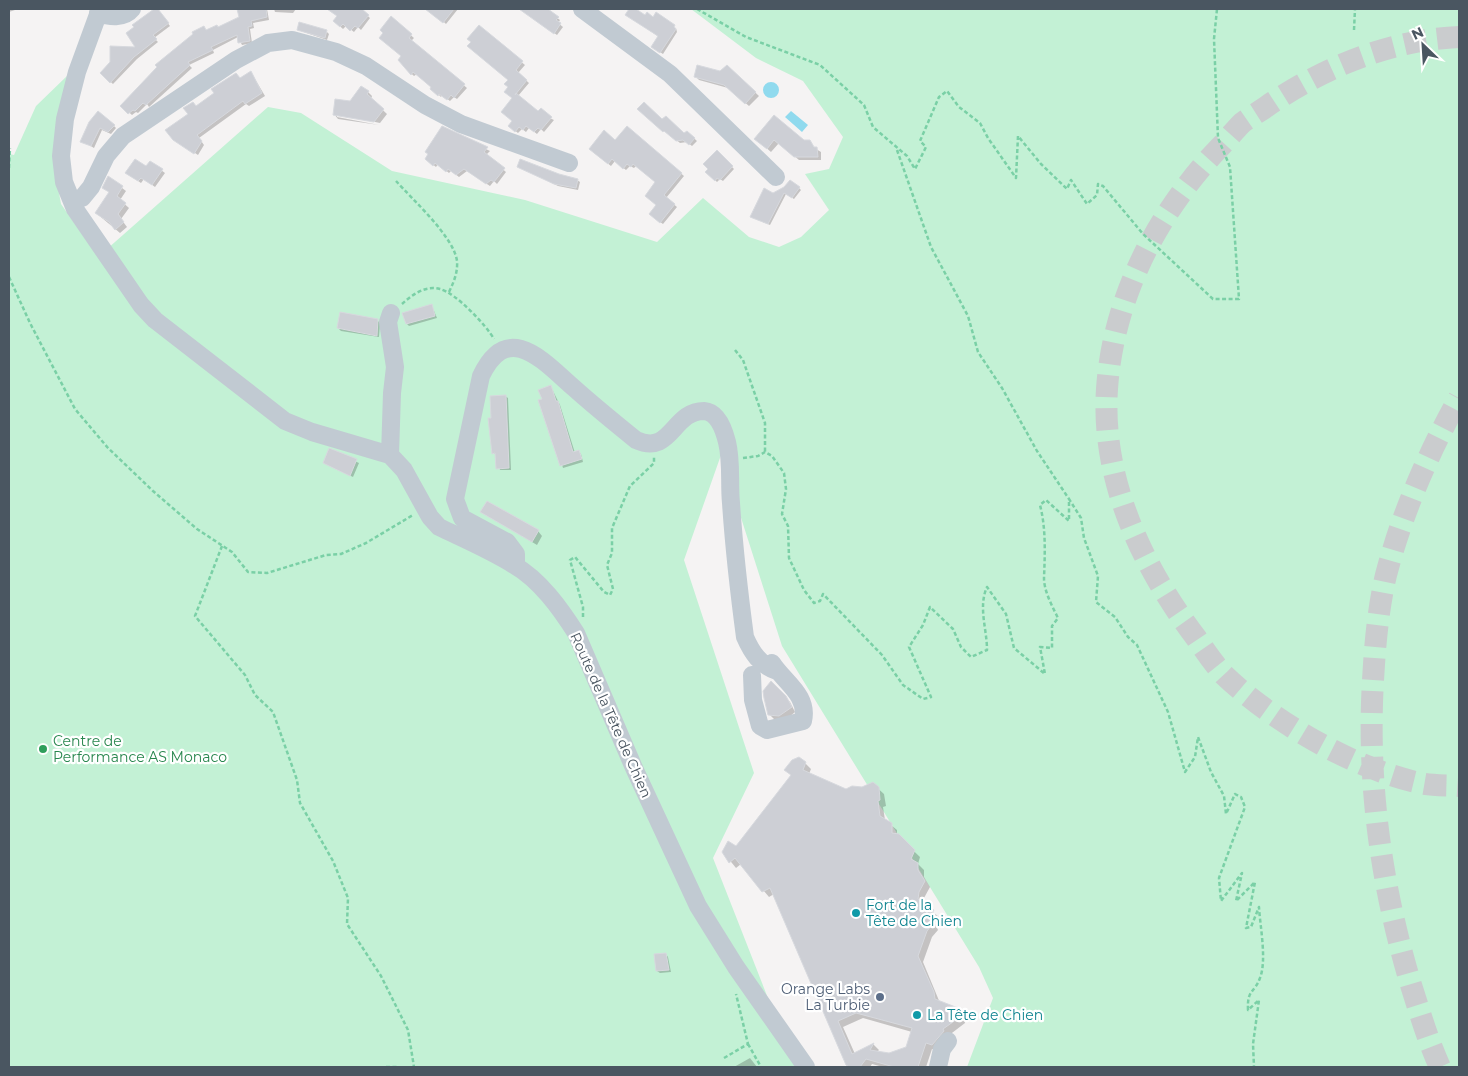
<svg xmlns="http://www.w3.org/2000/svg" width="1468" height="1076" font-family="Montserrat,sans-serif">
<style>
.green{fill:#c3f1d5}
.water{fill:#90daee}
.shadow{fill:#0003;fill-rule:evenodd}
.building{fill:#cdcfd5;stroke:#d7d9de;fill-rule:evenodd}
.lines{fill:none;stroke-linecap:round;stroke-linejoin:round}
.major-tunnel{stroke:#caccce;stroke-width:22;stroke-dasharray:22 11;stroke-linecap:butt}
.path{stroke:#7ad0a6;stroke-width:2.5;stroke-dasharray:4 2.5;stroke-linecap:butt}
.minor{stroke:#c1cad2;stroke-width:18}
.leisure-dot{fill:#2e9e5b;stroke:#fff;stroke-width:2}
.culture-dot{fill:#0f9aa8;stroke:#fff;stroke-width:2}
.service-dot{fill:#5c6f8a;stroke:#fff;stroke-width:2}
.labels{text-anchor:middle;stroke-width:4.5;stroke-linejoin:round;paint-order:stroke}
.street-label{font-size:14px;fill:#4a5661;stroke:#fff}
.leisure-label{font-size:14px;fill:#27864d;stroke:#fff;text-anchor:start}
.culture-label{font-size:14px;fill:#0d838f;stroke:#fff;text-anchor:start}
.service-label{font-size:14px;fill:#4e5e75;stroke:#fff;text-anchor:end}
</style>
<rect width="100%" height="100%" fill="#f5f3f3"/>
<path class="green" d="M691 9H1459V1067H967L993 998 979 967 782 646 721 455 684 560 754 773 713 858 795 1067H9V154L14 155 36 106 67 76 56 176 61 204 98 257 268 107 301 113 392 171 525 200 657 242 703 198 749 237 779 247 801 237 829 210 805 174 829 169 843 137 803 81 756 58Z"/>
<path class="water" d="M763 90a8 8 0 1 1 16 0a8 8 0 1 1-16 0Z
M791 111 808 125 802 132 785 117Z"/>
<path class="shadow" d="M9 9H18L9 12Z
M156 9 170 26 154 38 158 42 137 59 113 84 101 73 138 49 134 25Z
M239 9H267L269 20 253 23 254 28 250 29 252 43 242 45 238 37 213 50 214 53 189 65 192 68 149 107 147 104 138 113 136 112 132 115 122 106 204 28 207 31 218 28 240 18Z
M274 9H296L293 13 275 12Z
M338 9H360L370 18 361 30 358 27 354 32 346 26 343 29 334 21 338 17 335 13Z
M430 9H458L446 24Z
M521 9H545L560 20 558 23 563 27 557 35Z
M631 9 646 17 676 28 677 32 663 54 654 48 659 37 627 15Z
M391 18 414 38 411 41 467 88 457 99 454 97 450 101 442 95 441 97 417 74 414 76 405 68 407 66 402 56 384 33Z
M479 27 525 65 518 73 529 83 518 96 539 113 554 120 544 132 541 129 537 134 529 128 526 132 522 129 518 133 512 128 513 98 509 80 472 42Z
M298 30 326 31 329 34 327 40Z
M727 66 759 96 749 106 728 88 699 80 695 76 721 73Z
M251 72 265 96 249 106 246 104 199 138 204 145 198 155 174 139 196 108Z
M368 92 372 96 371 99 387 114 380 123 337 114V117L379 125 338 119 334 114Z
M641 111 684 135 687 132 697 141 692 146 687 142 680 143Z
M90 122 114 126 116 128 111 134 102 130 94 148 82 141Z
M627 127 684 176 666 198 677 207 663 224 653 217 657 206V183L636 166 634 168 630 166 626 170 615 161 611 166 593 152 616 141Z
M442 128 490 151 486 155 506 172 497 184 494 181 490 186 467 171 459 177 451 171 449 173 438 164 436 167 426 159Z
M756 139 803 141 821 152V160H799L779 143 771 152Z
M717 152 734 169 723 181 720 179 717 182 707 172Z
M150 162 165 173 155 187 144 179 141 183 129 175 146 168Z
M518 166 577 180 580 182 578 190 558 186Z
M109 178 126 191 120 200 129 208 121 219 127 227 120 233 96 213 110 193 104 187Z
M799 188 801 190 794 199 786 194 770 225 751 217 773 194Z
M432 306 437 318 409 326 407 324Z
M377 320 380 323 379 337 341 331 338 328Z
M551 387 560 405 575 453 578 452 581 454 583 462 563 468 543 400Z
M505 396 508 398 511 470H500L497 455 493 453 492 419Z
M330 450 359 463 353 477 324 463Z
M482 512 538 531 542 536 537 545Z
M771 683 790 702 795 712 787 719H774L769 714Z
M805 763 811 769 809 774 846 790 862 788 873 784 884 794 886 806 883 807 885 820 897 830V835L920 857 918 864 924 870V877L930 887 924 898V905L939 917 935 923 938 930 932 937 923 962 940 1003 957 1009 964 1016 965 1023 948 1036 938 1050 932 1049 926 1067H883L872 1064 870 1067H850L847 1064 774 894 769 897 741 864 736 868 723 852 736 848 792 776 786 770ZM863 1018 912 1032 907 1048 889 1055 877 1052 879 1050 873 1044 855 1054 843 1027Z
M666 954 668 957 671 972 660 973 657 971Z
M750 1058 757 1067H734Z"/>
<path class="building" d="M154 9H158L169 23 153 35 157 39 134 57 110 83 100 73 110 62V46L135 47 126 33 134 27 132 25Z
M237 9H266L267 17 251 21 252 26 248 27 250 41 238 43 237 35 211 47 213 50 188 62 190 65 146 105 143 103 135 111 133 110 128 114 120 106 157 67 155 65 193 34 192 32 204 26 206 30 217 25 218 27 239 17Z
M327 9H362L369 15 358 28 355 26 350 31 343 24 340 27 333 21 337 16Z
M425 9H454L443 23Z
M519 9H548L559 17 556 20 561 23 554 34Z
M629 9H636L645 15 647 12 653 17 656 12 675 25 674 27 676 29 660 53 651 47 658 36 625 15Z
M391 16 412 34 409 38 465 84 454 98 451 95 447 100 439 94 438 96 430 89 431 87 413 72 411 75 398 60 401 56 379 38 383 33 380 30Z
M299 22 327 30 325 38 297 30Z
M479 25 523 61 516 70 527 80 515 95 516 93 538 111 541 108 552 117 541 130 538 128 534 132 526 126 523 130 519 127 515 132 508 126 512 121 501 112 512 98 504 92 508 87 504 84 508 80 467 46 471 42 467 39Z
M697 65 720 71 727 65 756 92 745 104 724 85 694 77Z
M251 71 262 93 245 104 243 101 197 135 202 141 194 154 173 140 165 130 188 114 183 108 193 102 196 106 214 93 211 89 236 73 240 78Z
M361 86 369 91 367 94 384 109 374 122 333 115 335 99 350 101Z
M644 102 662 119 666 116 684 133 687 131 695 138 689 145 683 140 676 141 664 131 663 132 637 109Z
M98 111 115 125 108 132 100 128 91 146 80 142 89 122Z
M774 115 804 140H810L814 147H817L818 157H794L774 140 767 149 754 139Z
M442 126 488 147 484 152 505 168 494 182 491 180 486 184 464 169 456 175 448 169 446 172 435 163 433 166 425 159 428 154 425 152Z
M627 126 682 173 664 195 675 204 660 223 649 214 656 205 645 196 655 182 633 164 631 167 627 164 623 169 612 159 608 164 589 149 604 130 615 140Z
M717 150 733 166 720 180 717 178 715 181 705 172 708 169 703 164Z
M135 159 146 166 150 161 163 169 152 185 141 178 138 181 125 173Z
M520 159 559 174 578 179 576 188 554 184 517 167Z
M108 176 123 186 117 196 126 203 118 214 124 222 115 230 109 222 95 213 109 192 102 188Z
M790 180 800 187 792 198 784 193 768 224 750 217 764 188 773 193 784 187Z
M432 304 435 316 406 324 402 313Z
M340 312 378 319 377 336 337 328Z
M551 385 556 401H558L573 452 579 450 582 459 560 466 538 400 542 399 538 390Z
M506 395 509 468 496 469 495 453 492 454 488 418H491L490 396Z
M329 448 357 459 350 476 323 463Z
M487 501 539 530 532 542 480 512Z
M771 681 786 696 792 707 779 716 768 715 764 698 763 691Z
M799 757 806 762 803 770 846 789 852 786 862 787 873 782 879 787 880 800 878 801 880 816 892 823V833L899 834 915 850 911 859 918 863V870L925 881 919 892 918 899 934 910 930 916 933 924 927 931 918 956 934 992 935 999 958 1008 960 1017 943 1029 944 1031 932 1045 926 1043 918 1067H894L866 1059 860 1067H849L846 1065 770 888 762 892 735 858 729 863 722 852 728 841 736 846 791 775 784 770 792 760ZM856 1013 912 1028 906 1047 889 1053 870 1050 874 1043 852 1054 838 1021Z
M666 953 669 970 656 971 654 954Z"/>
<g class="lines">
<path class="major-tunnel" d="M1459 37C1391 40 1327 66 1270 104 1261 111 1251 116 1242 123 1234 131 1227 140 1219 148 1157 213 1113 298 1107 389 1101 481 1143 568 1197 639 1205 651 1214 664 1224 675 1272 721 1354 769 1420 783 1432 786 1446 785 1459 786
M1440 1067C1428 1041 1420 1013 1411 985 1381 885 1367 784 1373 680 1375 645 1378 609 1386 575 1402 513 1428 454 1459 398"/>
<path class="path" d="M697 9 746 37 820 65 864 105 873 127 907 156 915 169 926 147 920 141 939 97 947 91 959 107 980 123 988 138 1016 178 1018 136 1041 164 1067 189 1071 180 1087 204 1097 195 1098 184 1103 186 1143 234 1213 299H1239L1230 167 1218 138 1214 39 1217 9
M1354 30 1355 9
M897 150 931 247 968 316 978 352 1002 388 1037 451 1069 499
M9 168 10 148
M396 181C413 200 454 237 457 261 458 273 453 284 448 294
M9 277 30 323 75 409 108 448 153 491 197 529 232 552 248 572 267 573 326 555 341 554 366 543 413 515
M402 304C412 295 425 285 440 289 456 293 486 325 494 339
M735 350 743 360 765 423V452
M743 458 758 456 765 452 772 456 784 473 786 489 782 514 788 526 789 558 804 590 814 603 820 601 823 594 882 655 903 685 923 699 931 697 909 647 923 625 930 607 953 629 961 647 971 657 987 650C987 629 978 607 987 587L1006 614 1014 648 1045 674 1040 647 1052 648V626L1058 618C1052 606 1044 591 1044 578 1045 553 1046 528 1040 505L1046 500 1069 521V499L1081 518 1084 538 1098 576 1096 602 1115 617 1128 637 1137 645 1168 712 1185 772 1195 757 1198 737 1211 772 1224 796 1226 814 1235 794 1241 797 1245 807 1219 878 1221 901 1242 873 1236 901 1255 882 1246 928 1251 927 1259 907C1260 926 1267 960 1260 978 1254 994 1247 989 1248 1010L1259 1000 1253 1044 1254 1067
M222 546 195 616 245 675 255 695 273 712 297 780 300 803 333 861 348 898 347 924 381 976 408 1030 414 1067
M583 617V607L570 560 575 557 604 592 610 595 613 589 607 565 612 553V528L630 486 654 463V456
M748 1044 761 1067
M724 1058 748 1044 736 994
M386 1067H398"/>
<path class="minor" d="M100 9 77 72 65 119 61 156 64 182 75 209 141 305 155 320 285 421 312 432 390 455 404 470 430 517 439 527C464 539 490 550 514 565 540 580 560 608 576 633L634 768 698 906 736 967 806 1067
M582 9 670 74 776 177
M98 13C109 17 124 19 132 9
M72 201 82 198 91 187 106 156 123 136 236 60 268 43 292 40 336 52 366 66 425 105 461 124 569 163
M390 455 392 393 395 367 388 322 391 313
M516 565V554L507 542 462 518 455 499 481 376C508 319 544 362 574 388 594 406 615 423 636 440 672 456 672 411 704 411 718 412 724 430 727 442 732 462 729 484 731 503 734 548 739 592 745 637 752 653 760 665 777 671
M752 675 753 700 760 726 767 730 803 721C809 695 784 682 772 663
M938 1067 942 1049 948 1041"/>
</g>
<circle class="leisure-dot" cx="43" cy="749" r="5"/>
<g class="culture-dot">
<circle cx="856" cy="913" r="5"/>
<circle cx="917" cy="1015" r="5"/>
</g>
<circle class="service-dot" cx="880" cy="997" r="5"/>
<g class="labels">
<g class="street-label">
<text transform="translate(611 715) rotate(66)" y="5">Route de la Tête de Chien</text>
</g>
<g class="leisure-label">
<text x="53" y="746">Centre de<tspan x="53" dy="16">Performance AS Monaco</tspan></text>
</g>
<g class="culture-label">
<text x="866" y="910">Fort de la<tspan x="866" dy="16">Tête de Chien</tspan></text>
<text x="927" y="1020">La Tête de Chien</text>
</g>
<g class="service-label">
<text x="870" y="994">Orange Labs<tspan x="870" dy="16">La Turbie</tspan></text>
</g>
</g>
<rect width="1468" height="1076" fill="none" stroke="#4a5661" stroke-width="20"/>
<g transform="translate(1423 45) rotate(335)" stroke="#ffffff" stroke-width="4" paint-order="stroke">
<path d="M0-4L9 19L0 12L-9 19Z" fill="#4a5661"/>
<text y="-8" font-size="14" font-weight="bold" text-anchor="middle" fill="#4a5661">N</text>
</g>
</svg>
